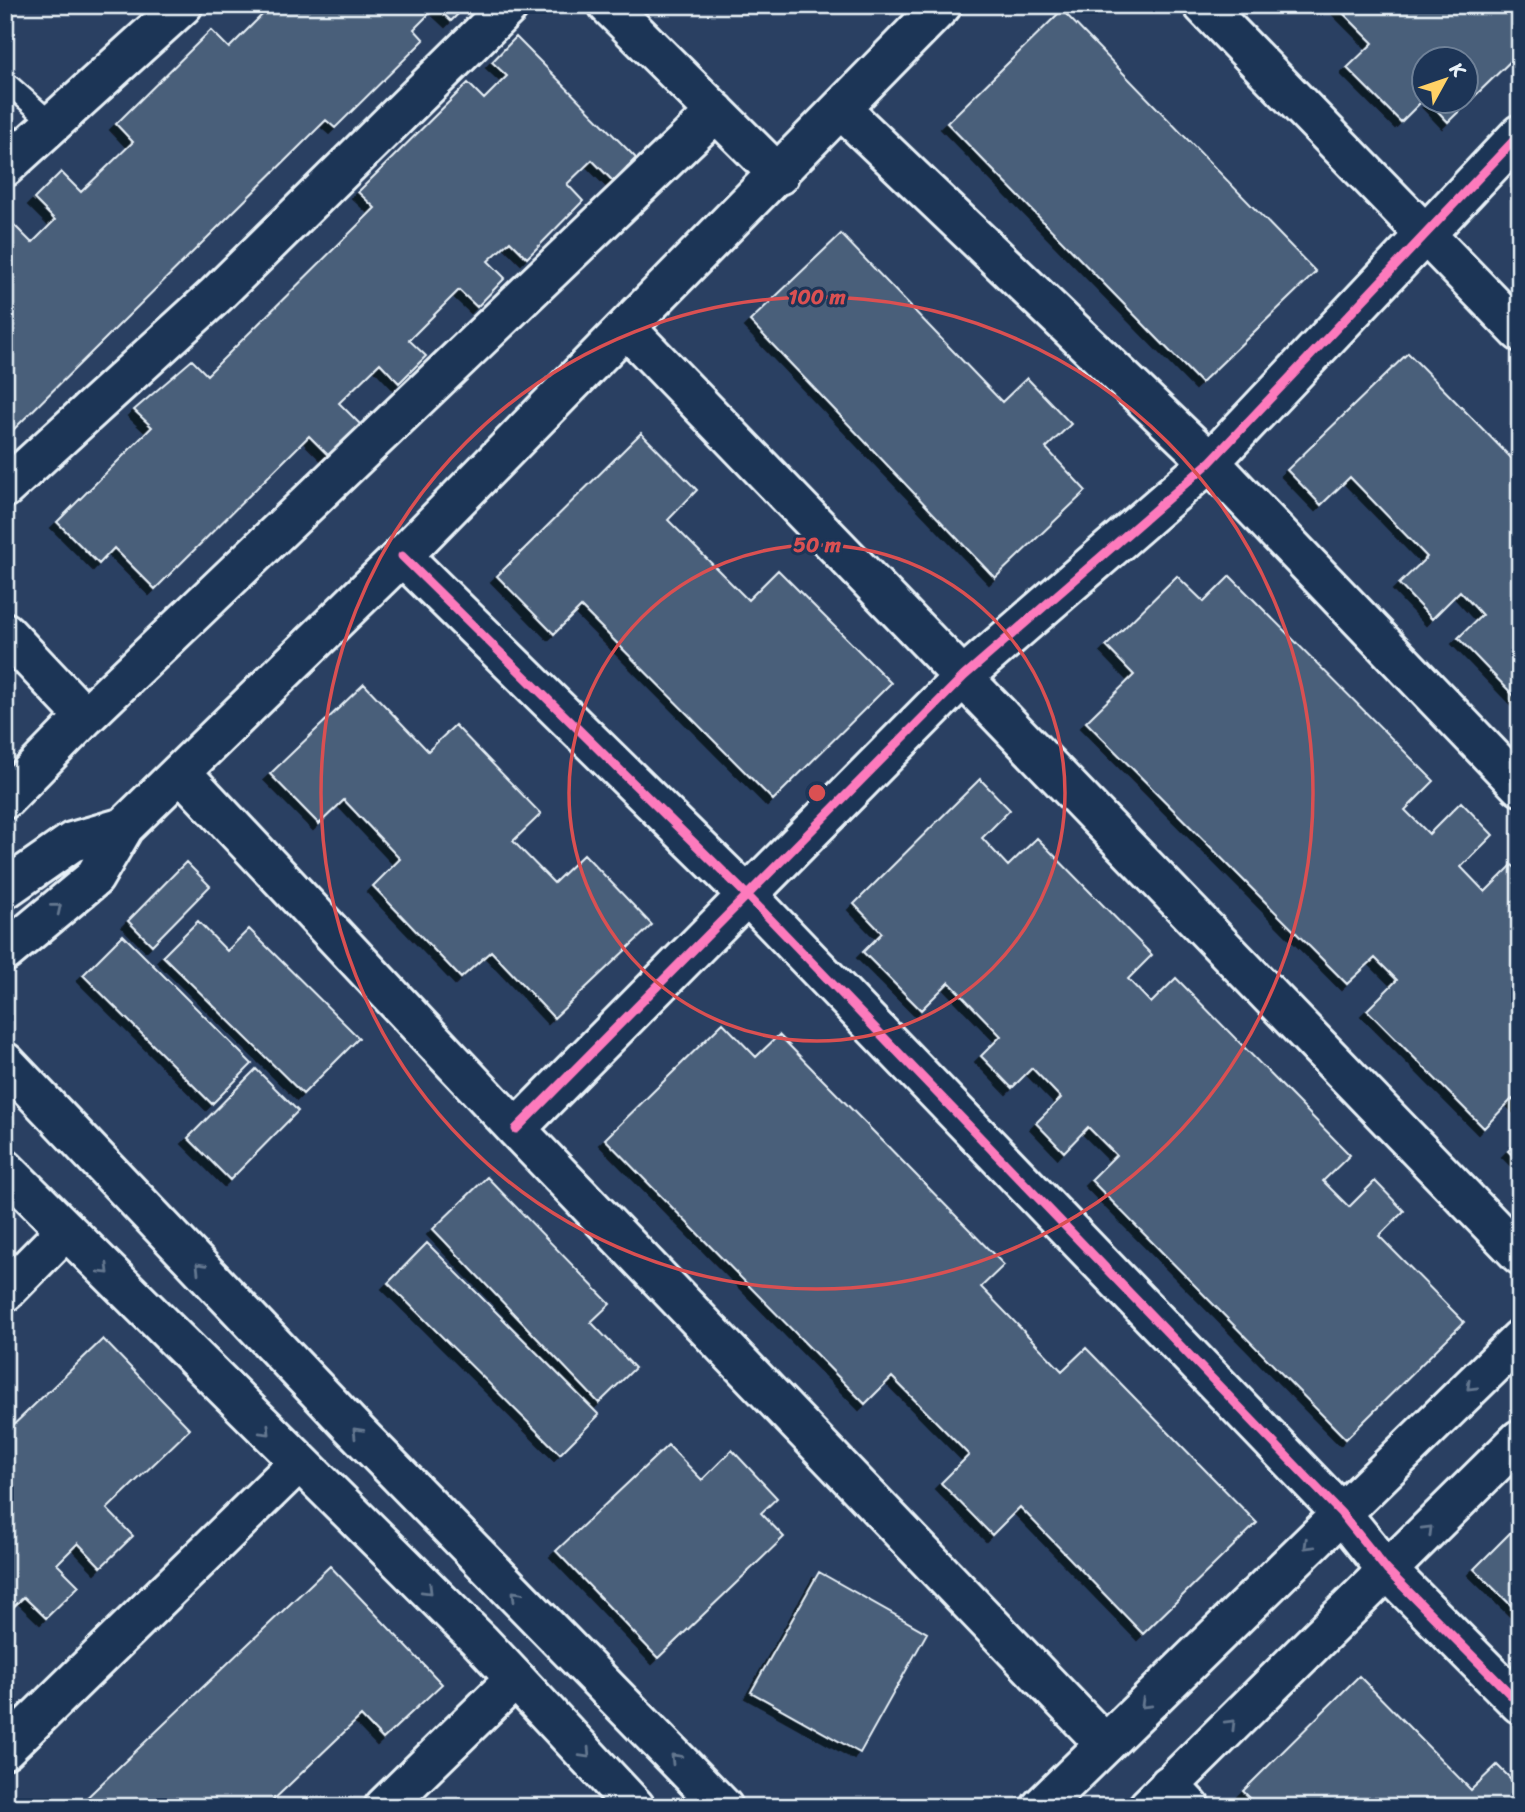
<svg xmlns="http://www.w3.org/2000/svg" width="1525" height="1812" font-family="Sriracha,sans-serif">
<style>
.built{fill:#2a4162;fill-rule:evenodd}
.building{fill:#495e7a;stroke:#e8f1f8;stroke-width:2;filter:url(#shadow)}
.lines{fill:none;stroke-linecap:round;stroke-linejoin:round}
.service-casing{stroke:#e8f1f8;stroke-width:24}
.minor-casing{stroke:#e8f1f8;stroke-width:44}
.tertiary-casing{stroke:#e8f1f8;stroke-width:44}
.service{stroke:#1d3557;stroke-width:19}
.minor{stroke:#1d3557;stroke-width:38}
.tertiary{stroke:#1d3557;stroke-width:38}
.cycleway-casing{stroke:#1d3557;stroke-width:13}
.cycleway{stroke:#fd7abc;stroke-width:9}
.oneway{stroke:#64778f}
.ring{fill:none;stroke:#da5052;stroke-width:3.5}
.centre{fill:#da5052;stroke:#1d3557;stroke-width:3.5}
.ring-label{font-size:21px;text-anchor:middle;font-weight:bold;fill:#da5052;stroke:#1d3557;stroke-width:6;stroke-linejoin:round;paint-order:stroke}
</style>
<defs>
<filter id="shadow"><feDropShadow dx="-6" dy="6" stdDeviation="0" flood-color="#0009"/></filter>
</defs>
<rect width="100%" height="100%" fill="#1d3557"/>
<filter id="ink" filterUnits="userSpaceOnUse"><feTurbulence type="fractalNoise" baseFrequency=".0143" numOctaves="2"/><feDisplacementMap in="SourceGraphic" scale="14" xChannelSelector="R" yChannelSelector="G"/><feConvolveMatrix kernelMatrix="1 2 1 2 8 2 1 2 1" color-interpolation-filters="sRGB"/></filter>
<g filter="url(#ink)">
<path class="built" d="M5 5H1520V1807H5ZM1424 60H1466V102H1424Z"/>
<path class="building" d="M272 5H467L451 21 436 7 414 29 424 40 335 128 326 120 8 435 5 432V230L12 223 32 243 55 220 34 199 61 172 81 192 133 142 116 124 211 30 229 48Z
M1335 5H1512L1520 13V52L1448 122 1429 102H1466V60H1424V99L1401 122 1347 68 1373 43Z
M1062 10 1316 272 1201 383 947 123Z
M516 37 636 158 613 181 592 160 567 184 583 201 527 258 510 241 488 261 505 278 477 307 459 290 409 340 426 356 399 383 380 363 339 403 361 425 329 456 309 436 155 589 114 548 99 564 57 522 152 427 134 410 192 360 207 375 375 208 358 192 468 83 484 99 507 76 492 62Z
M841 234 1002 402 1027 378 1071 424 1046 448 1086 491 995 578 750 321Z
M1408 353 1520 467V702L1458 638 1482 615 1460 591 1432 619 1399 584 1427 557 1350 477 1321 505 1287 470Z
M641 433 697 490 668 520 748 600 778 570 891 683 773 800 581 607 554 634 497 576Z
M1177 576 1204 602 1230 576 1434 781 1405 810 1429 834 1461 802 1493 835 1461 867 1485 892 1512 865 1520 872V1107L1512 1099 1484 1128 1367 1010 1397 980 1375 958 1347 984 1086 722 1134 675 1106 646Z
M364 684 428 751 455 725 541 814 513 841 554 883 584 854 652 925 554 1018 491 951 461 978 373 886 400 859 344 800 319 824 270 774Z
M980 779 1010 810 982 838 1008 866 1037 838 1152 955 1128 979 1151 1003 1176 978 1350 1155 1323 1181 1349 1207 1375 1181 1404 1211 1379 1236 1464 1322 1346 1439 1091 1180 1116 1155 1088 1127 1064 1152 1036 1123 1061 1098 1032 1068 1012 1088 981 1056 1001 1036 949 982 921 1010 863 952 882 933 854 904Z
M186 862 210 886 152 945 128 921Z
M198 921 227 951 249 929 359 1038 303 1094 163 956Z
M123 935 252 1064 212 1104 83 975Z
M723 1023 756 1057 779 1035 1004 1265 981 1287 1062 1371 1086 1348 1257 1523 1143 1634 1020 1507 992 1535 941 1483 969 1455 892 1377 865 1404 605 1139Z
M256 1069 298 1111 230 1180 188 1138Z
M1520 1139V1163L1508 1151Z
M487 1177 610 1304 591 1322 635 1368 599 1403 433 1229Z
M427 1243 599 1415 560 1454 388 1283Z
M103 1339 190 1429 107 1509 133 1536 101 1567 78 1543 57 1564 79 1586 46 1618 24 1597 5 1615V1433Z
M668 1445 702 1480 732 1450 777 1498 761 1513 784 1537 658 1658 556 1551Z
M1520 1523V1614L1474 1569Z
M330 1566 442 1684 383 1739 361 1716 266 1807H77Z
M819 1572 927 1633 860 1753 751 1692Z
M1359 1676 1471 1790 1497 1765 1520 1788V1807H1259L1243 1791Z"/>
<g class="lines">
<g class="service-casing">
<path id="service" d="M5 81 53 124"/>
</g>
<g class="minor-casing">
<path id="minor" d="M608 5 779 175
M1203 5 1520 332
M842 110 1210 462 1520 786
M5 167 183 5
M627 329 1520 1255
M5 488 216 295 510 5
M402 556 747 895 1341 1513 1387 1570 1520 1704
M5 632 85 717
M181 772 516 1129 1105 1744
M5 799 85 717 716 112
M124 827 402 556 942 5
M5 889 72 842 124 827 94 878 5 952
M516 1129 964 676 1210 462 1520 134
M5 1292 66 1230
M5 1749 298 1463
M1169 1785 1190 1807
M384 1807 515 1679"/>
</g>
<g class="tertiary-casing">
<path id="tertiary" d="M5 1062 351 1426 723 1807
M5 1169 480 1641 635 1807
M1041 1807 1520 1339
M1148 1807 1520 1439"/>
</g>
<use href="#service" class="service"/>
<use href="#minor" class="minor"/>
<use href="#tertiary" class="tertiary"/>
<g class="cycleway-casing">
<path id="cycleway" d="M402 556 747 895 1341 1513 1387 1570 1520 1704
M516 1129 964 676 1210 462 1520 134"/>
</g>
<use href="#cycleway" class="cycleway"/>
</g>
<defs><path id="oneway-chevron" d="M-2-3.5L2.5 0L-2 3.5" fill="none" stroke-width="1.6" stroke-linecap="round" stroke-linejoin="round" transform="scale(1.75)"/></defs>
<g class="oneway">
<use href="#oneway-chevron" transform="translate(57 908) rotate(-39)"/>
<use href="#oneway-chevron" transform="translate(200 1267) rotate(-134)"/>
<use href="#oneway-chevron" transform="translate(105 1270) rotate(45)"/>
<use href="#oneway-chevron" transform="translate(1471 1386) rotate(136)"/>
<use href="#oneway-chevron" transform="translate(266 1431) rotate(45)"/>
<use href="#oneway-chevron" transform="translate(357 1432) rotate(-134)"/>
<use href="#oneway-chevron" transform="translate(1428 1530) rotate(-45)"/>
<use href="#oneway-chevron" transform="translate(1308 1545) rotate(136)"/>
<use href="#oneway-chevron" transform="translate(428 1590) rotate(45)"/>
<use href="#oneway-chevron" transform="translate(516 1595) rotate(-134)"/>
<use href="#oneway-chevron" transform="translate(1145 1704) rotate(136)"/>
<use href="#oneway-chevron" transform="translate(1231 1724) rotate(-45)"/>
<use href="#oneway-chevron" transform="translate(586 1754) rotate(47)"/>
<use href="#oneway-chevron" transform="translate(675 1758) rotate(-134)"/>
</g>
</g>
<g class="ring">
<circle cx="817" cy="793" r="248"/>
<circle cx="817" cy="793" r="496"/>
</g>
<circle cx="817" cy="793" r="10" class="centre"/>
<g class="ring-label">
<text x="817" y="304">100 m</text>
<text x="817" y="552">50 m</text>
</g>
<rect width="1525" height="1812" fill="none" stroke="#1d3557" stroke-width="28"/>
<rect x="14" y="14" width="1497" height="1784" fill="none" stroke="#e8f1f8" stroke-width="2.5" filter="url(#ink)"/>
<g transform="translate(1445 80) rotate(50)"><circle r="33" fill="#1d3557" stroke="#6e8097" stroke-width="2"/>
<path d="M0-5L12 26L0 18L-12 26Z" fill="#ffd166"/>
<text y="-10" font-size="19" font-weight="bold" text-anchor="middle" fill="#e8f1f8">K</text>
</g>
</svg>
